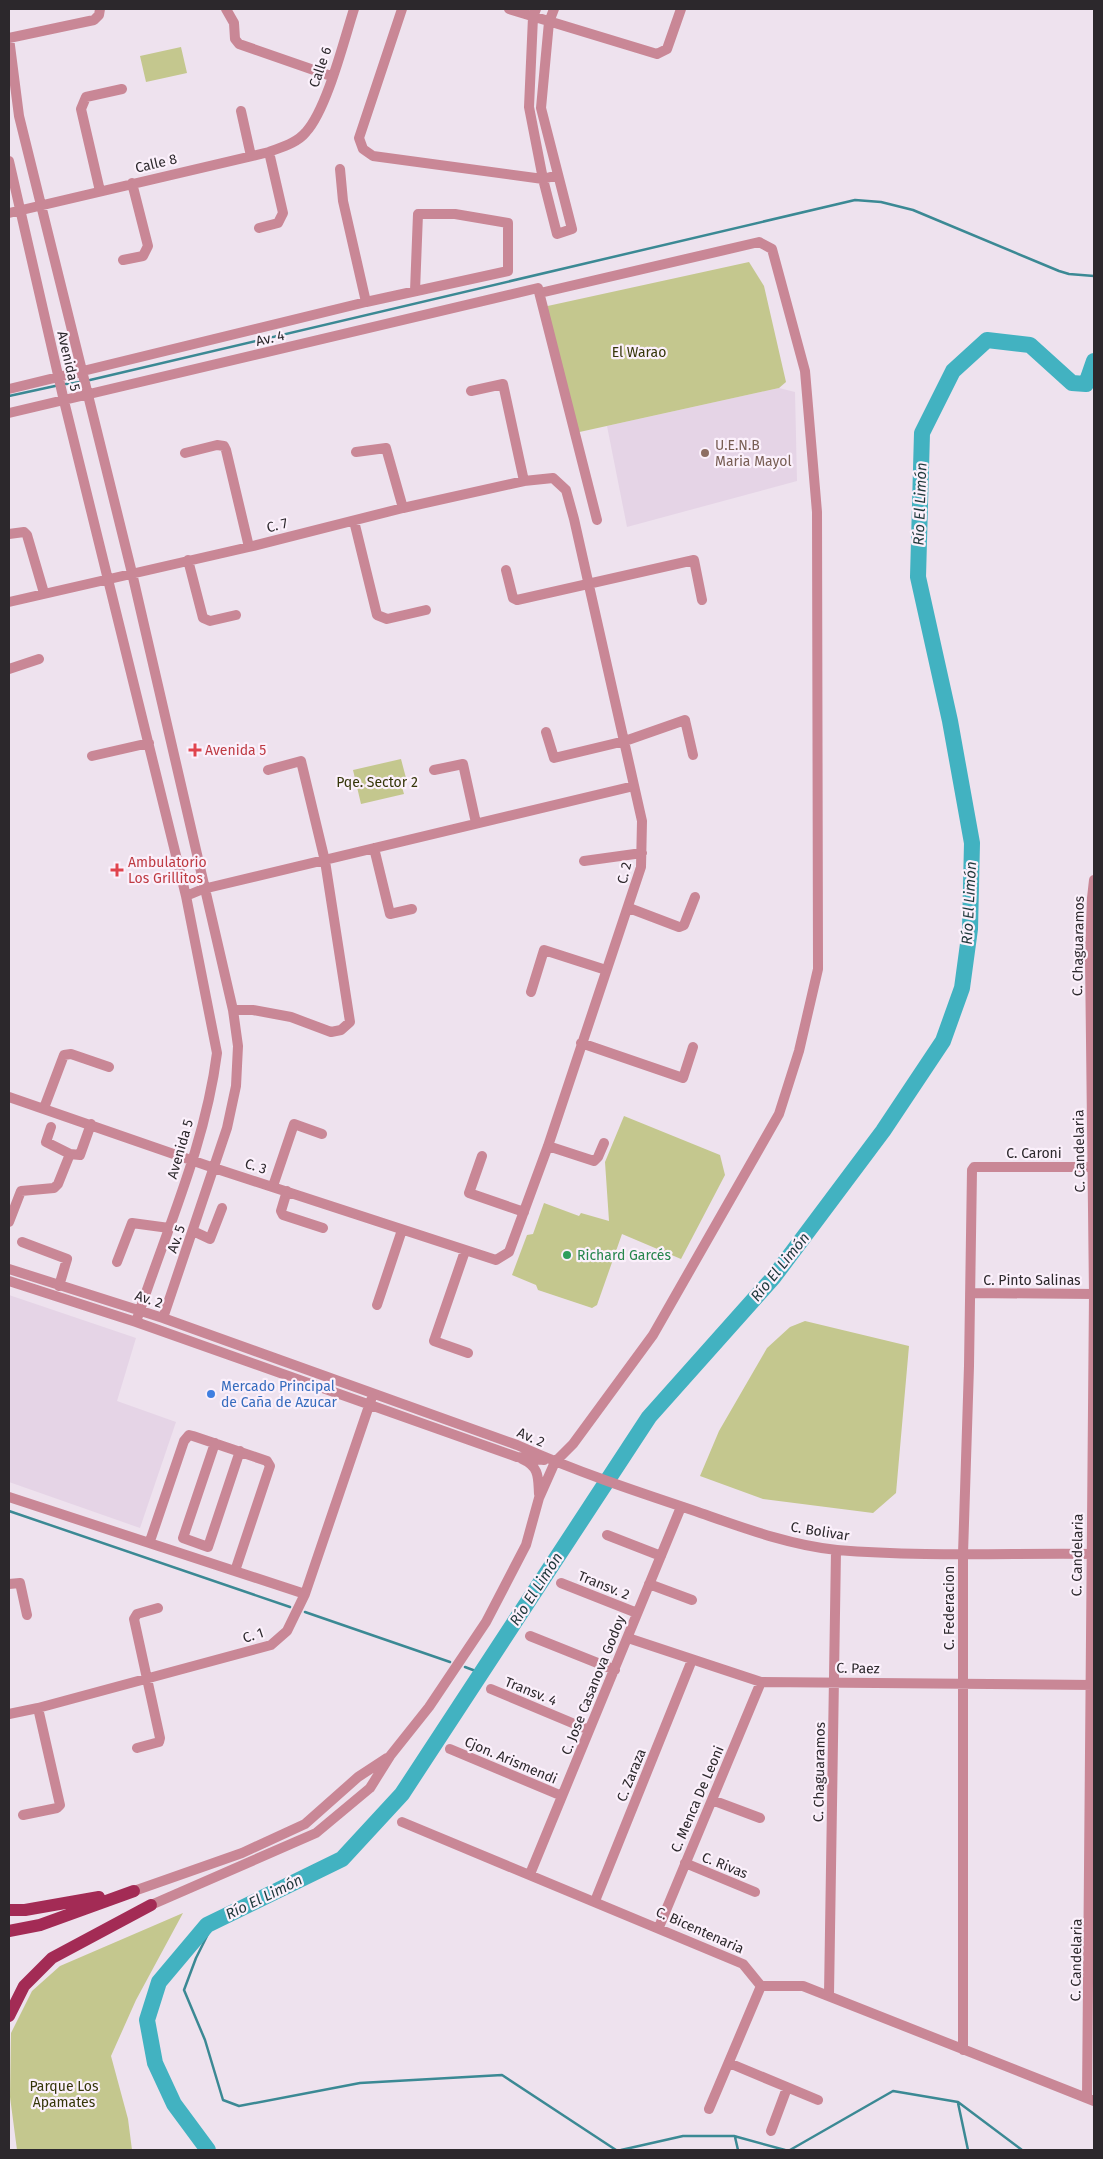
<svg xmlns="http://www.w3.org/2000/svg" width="1103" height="2159" font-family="'Fira Sans',sans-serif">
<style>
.built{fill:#e5d4e6}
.green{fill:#c4c78e}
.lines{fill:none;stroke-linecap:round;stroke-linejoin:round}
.stream{stroke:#3b8994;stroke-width:2.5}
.river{stroke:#42b2c1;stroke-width:16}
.street{stroke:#c98796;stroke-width:10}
.primary{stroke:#a32b55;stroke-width:12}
.education-dot{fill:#8d6e63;stroke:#fbf0fb;stroke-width:2}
.health-dot{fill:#e0444e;stroke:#fbf0fb;stroke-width:2}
.leisure-dot{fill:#2e9e5b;stroke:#fbf0fb;stroke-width:2}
.shop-dot{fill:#3f7fe0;stroke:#fbf0fb;stroke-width:2}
.labels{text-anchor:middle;stroke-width:4.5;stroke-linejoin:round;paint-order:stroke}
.street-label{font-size:14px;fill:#2c282c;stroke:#fbf0fb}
.park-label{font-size:14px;fill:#353609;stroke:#fbf0fb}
.education-label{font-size:14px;fill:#785e54;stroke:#fbf0fb;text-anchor:start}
.health-label{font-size:14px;fill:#be3a42;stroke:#fbf0fb;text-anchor:start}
.leisure-label{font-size:14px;fill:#27864d;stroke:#fbf0fb;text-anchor:start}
.shop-label{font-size:14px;fill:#366cbe;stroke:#fbf0fb;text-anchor:start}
.water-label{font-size:15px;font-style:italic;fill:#1e373a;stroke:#fbf0fb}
</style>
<rect width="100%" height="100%" fill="#eee2ee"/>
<path class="built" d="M779 388 795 392 797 481 627 527 607 426Z
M9 1295 136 1338 117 1401 176 1422 140 1528 9 1482Z"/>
<path class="green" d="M181 47 187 73 146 82 140 56Z
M749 262 764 286 786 382 779 388 575 433 543 307Z
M401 759 406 778 400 780 404 794 361 804 353 770Z
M624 1116 720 1155 725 1175 681 1259 622 1234 597 1305 592 1308 538 1290 536 1285 512 1275 527 1235 533 1234 544 1203 579 1216 581 1213 609 1221 605 1162Z
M805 1321 909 1346 896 1493 873 1513 763 1499 700 1476 719 1431 767 1348 790 1327Z
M183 1913 136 2000 111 2056 128 2119 132 2150H17L10 2097 11 2033 32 1991 60 1966Z"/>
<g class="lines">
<path class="stream" d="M90 380 855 200 881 202 913 210 1059 271 1069 274 1094 276
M66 384 80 382
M9 396 55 386
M9 1511 290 1607
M305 1612 450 1662
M465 1667 481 1673
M214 1922 196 1958 184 1990 205 2040 223 2100 239 2106 360 2083 502 2075 616 2150
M958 2103 968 2150
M735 2137 738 2150
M621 2150 683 2136H734L785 2150
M790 2150 893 2091 958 2102 1022 2150"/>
<path class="river" d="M208 2150 174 2104 155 2063 147 2020 159 1982 207 1925 342 1859 402 1794 649 1417 773 1278 883 1131 943 1041 962 988 970 929 972 843 950 721 918 577 922 433 953 371 987 340 1030 345 1072 383 1086 384 1094 361"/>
<path class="street" d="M100 9 99 15 94 20 9 38 19 116 132 573 233 1010 238 1046 236 1086 227 1128 163 1318
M226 9 234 23 235 39 239 44 331 76
M402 9 359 138 363 149 373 156 543 179 558 175
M509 9 657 54 667 49 681 9
M536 9 533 17 529 107 543 179 557 234 572 229 541 108 549 22 554 9
M241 111 251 156
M9 161 64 401 186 896 217 1053C205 1147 165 1233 136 1322
M340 169 343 201 366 302
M100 191 81 109 86 97 122 89
M9 213 269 152C282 147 297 143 306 132 327 109 344 40 354 9
M259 228 278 223 283 213 269 152
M123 260 143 256 148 246 132 183
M9 389 366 302 508 271V223L455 214H418L415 291
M471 391 503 384 524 481
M9 413 538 288 597 520
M356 452 386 448 403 508
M185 453 217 445 224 446 226 450 249 547
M354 521 377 615 387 619 426 610
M9 534 24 532 27 535 44 593
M188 560 203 618 210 621 236 615
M506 570 513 598 517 600 694 560 702 600
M9 602 249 547 403 508 524 481 553 478 566 490 574 519 642 821 641 867 548 1146 509 1252 496 1260 214 1168 9 1097
M9 669 39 659
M546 732 554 758 625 741 685 720 693 755
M92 756 149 743
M434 770 463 764 476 823
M374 848 390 914 412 909
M584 861 642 853
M186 896 203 889 634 786
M629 908 679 927 684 925 695 897
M531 992 544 950 606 970
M233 1010H253L291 1017 331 1032 341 1030 350 1022 325 861 301 761 268 770
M581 1043 683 1078 693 1047
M44 1108 64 1055 71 1054 109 1067
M51 1127 46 1142 70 1154 80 1155 91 1124
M548 1146 594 1161 598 1157 604 1143
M482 1156 469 1193 524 1212
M273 1186 294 1124 322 1134
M287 1191 281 1211 283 1215 323 1228
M9 1222 21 1191 54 1188 58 1184 70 1154
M193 1231 210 1239 222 1208
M22 1242 67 1259 59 1286
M465 1251 434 1341 468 1353
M117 1262 132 1223 169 1228
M9 1269 163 1318 517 1445C575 1471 635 1491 695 1511 741 1527 788 1545 837 1550 922 1557 1009 1553 1094 1554
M9 1281 136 1322 517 1457 544 1460
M970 1293 1094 1294
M377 1305 402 1230
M215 1443 183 1538 208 1547 240 1451
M522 1459C540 1467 538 1478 539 1494
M9 1497 305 1594
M607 1535 661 1556
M150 1541 184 1441 189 1435 193 1436 267 1461 270 1466 235 1571
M561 1583 637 1613
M9 1584 20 1583 27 1615
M649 1584 692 1600
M530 1636 615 1670
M628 1638 761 1682 1094 1685
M491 1689 589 1730
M9 1714 38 1708 271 1645 287 1631 305 1594 371 1400
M137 1748 159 1742 160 1738 134 1619 137 1614 158 1608
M450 1749 562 1796
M712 1800 760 1818
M23 1815 57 1808 60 1805 38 1708
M402 1822 743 1964 761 1986H803L1094 2101
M685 1863 755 1892
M530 1874 681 1507
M134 1891 242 1853 305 1824 358 1777 387 1758
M595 1901 692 1660
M151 1905 316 1833 370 1788 390 1756 429 1707 486 1622 526 1545 539 1498 555 1462 573 1444 653 1335 779 1114 799 1051 818 969 817 512 805 371 772 249 759 242 540 293
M659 1927 761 1682
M829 1995 836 1550
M963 2050V1554L969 1366 972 1170 974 1167H1094
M729 2063 818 2100
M1087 2098 1094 1294 1090 956 1092 898 1094 880
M709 2109 761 1986
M771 2131 787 2088"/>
<path class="primary" d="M9 1910H25L99 1897
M9 1931 40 1925 134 1891
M9 2016 24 1986 52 1958 151 1905"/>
</g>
<circle class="education-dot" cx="705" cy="453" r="5"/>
<g class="health-dot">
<path d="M192.5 742.5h5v5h5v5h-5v5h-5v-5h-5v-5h5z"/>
<path d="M114.5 862.5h5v5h5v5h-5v5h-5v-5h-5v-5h5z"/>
</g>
<circle class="leisure-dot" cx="567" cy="1255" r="5"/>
<circle class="shop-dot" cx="211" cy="1394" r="5"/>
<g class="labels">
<g class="street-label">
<text transform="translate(320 67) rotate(-71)" y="5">Calle 6</text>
<text transform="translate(156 163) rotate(-13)" y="5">Calle 8</text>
<text transform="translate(270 338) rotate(-13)" y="5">Av. 4</text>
<text transform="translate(69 361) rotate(77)" y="5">Avenida 5</text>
<text transform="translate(277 525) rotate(-14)" y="5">C. 7</text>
<text transform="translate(624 873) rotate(-76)" y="5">C. 2</text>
<text transform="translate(1078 946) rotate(-89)" y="5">C. Chaguaramos</text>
<text transform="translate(180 1149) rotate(-74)" y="5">Avenida 5</text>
<text transform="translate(1079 1151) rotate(-91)" y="5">C. Candelaria</text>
<text x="1034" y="1158">C. Caroni</text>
<text transform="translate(256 1166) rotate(17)" y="5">C. 3</text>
<text transform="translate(176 1239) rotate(-71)" y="5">Av. 5</text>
<text x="1032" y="1285">C. Pinto Salinas</text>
<text transform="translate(149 1299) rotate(18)" y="5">Av. 2</text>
<text transform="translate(531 1437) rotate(23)" y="5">Av. 2</text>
<text transform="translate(820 1531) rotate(9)" y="5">C. Bolivar</text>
<text transform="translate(1077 1555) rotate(-89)" y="5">C. Candelaria</text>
<text transform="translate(604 1585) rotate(22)" y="5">Transv. 2</text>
<text transform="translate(949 1608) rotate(-90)" y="5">C. Federacion</text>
<text transform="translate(253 1635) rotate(-18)" y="5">C. 1</text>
<text transform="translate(858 1668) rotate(1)" y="5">C. Paez</text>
<text transform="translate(593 1685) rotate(-68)" y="5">C. Jose Casanova Godoy</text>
<text transform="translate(531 1691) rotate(22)" y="5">Transv. 4</text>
<text transform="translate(511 1760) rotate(23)" y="5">Cjon. Arismendi</text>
<text transform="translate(819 1772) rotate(-89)" y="5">C. Chaguaramos</text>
<text transform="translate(631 1775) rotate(-68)" y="5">C. Zaraza</text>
<text transform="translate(697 1799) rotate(-67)" y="5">C. Menca De Leoni</text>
<text transform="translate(725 1865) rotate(22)" y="5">C. Rivas</text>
<text transform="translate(700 1930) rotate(24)" y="5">C. Bicentenaria</text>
<text transform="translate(1076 1960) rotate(-89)" y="5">C. Candelaria</text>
</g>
<g class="park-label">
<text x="639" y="357">El Warao</text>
<text x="377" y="787">Pqe. Sector 2</text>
<text x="64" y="2091">Parque Los<tspan x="64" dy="16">Apamates</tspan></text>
</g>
<g class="education-label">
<text x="715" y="450">U.E.N.B<tspan x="715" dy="16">Maria Mayol</tspan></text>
</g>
<g class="health-label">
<text x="205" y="755">Avenida 5</text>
<text x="128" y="867">Ambulatorio<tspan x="128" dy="16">Los Grillitos</tspan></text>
</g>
<g class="leisure-label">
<text x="577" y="1260">Richard Garcés</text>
</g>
<g class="shop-label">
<text x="221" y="1391">Mercado Principal<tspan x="221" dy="16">de Caña de Azucar</tspan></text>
</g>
<g class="water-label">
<text transform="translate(920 504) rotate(-88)" y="5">Río El Limón</text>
<text transform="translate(969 903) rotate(-87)" y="5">Río El Limón</text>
<text transform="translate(780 1267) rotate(-51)" y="5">Río El Limón</text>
<text transform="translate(536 1589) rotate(-57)" y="5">Río El Limón</text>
<text transform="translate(264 1897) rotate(-26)" y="5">Río El Limón</text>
</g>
</g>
<rect width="1103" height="2159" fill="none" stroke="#2c282c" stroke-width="20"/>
</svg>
